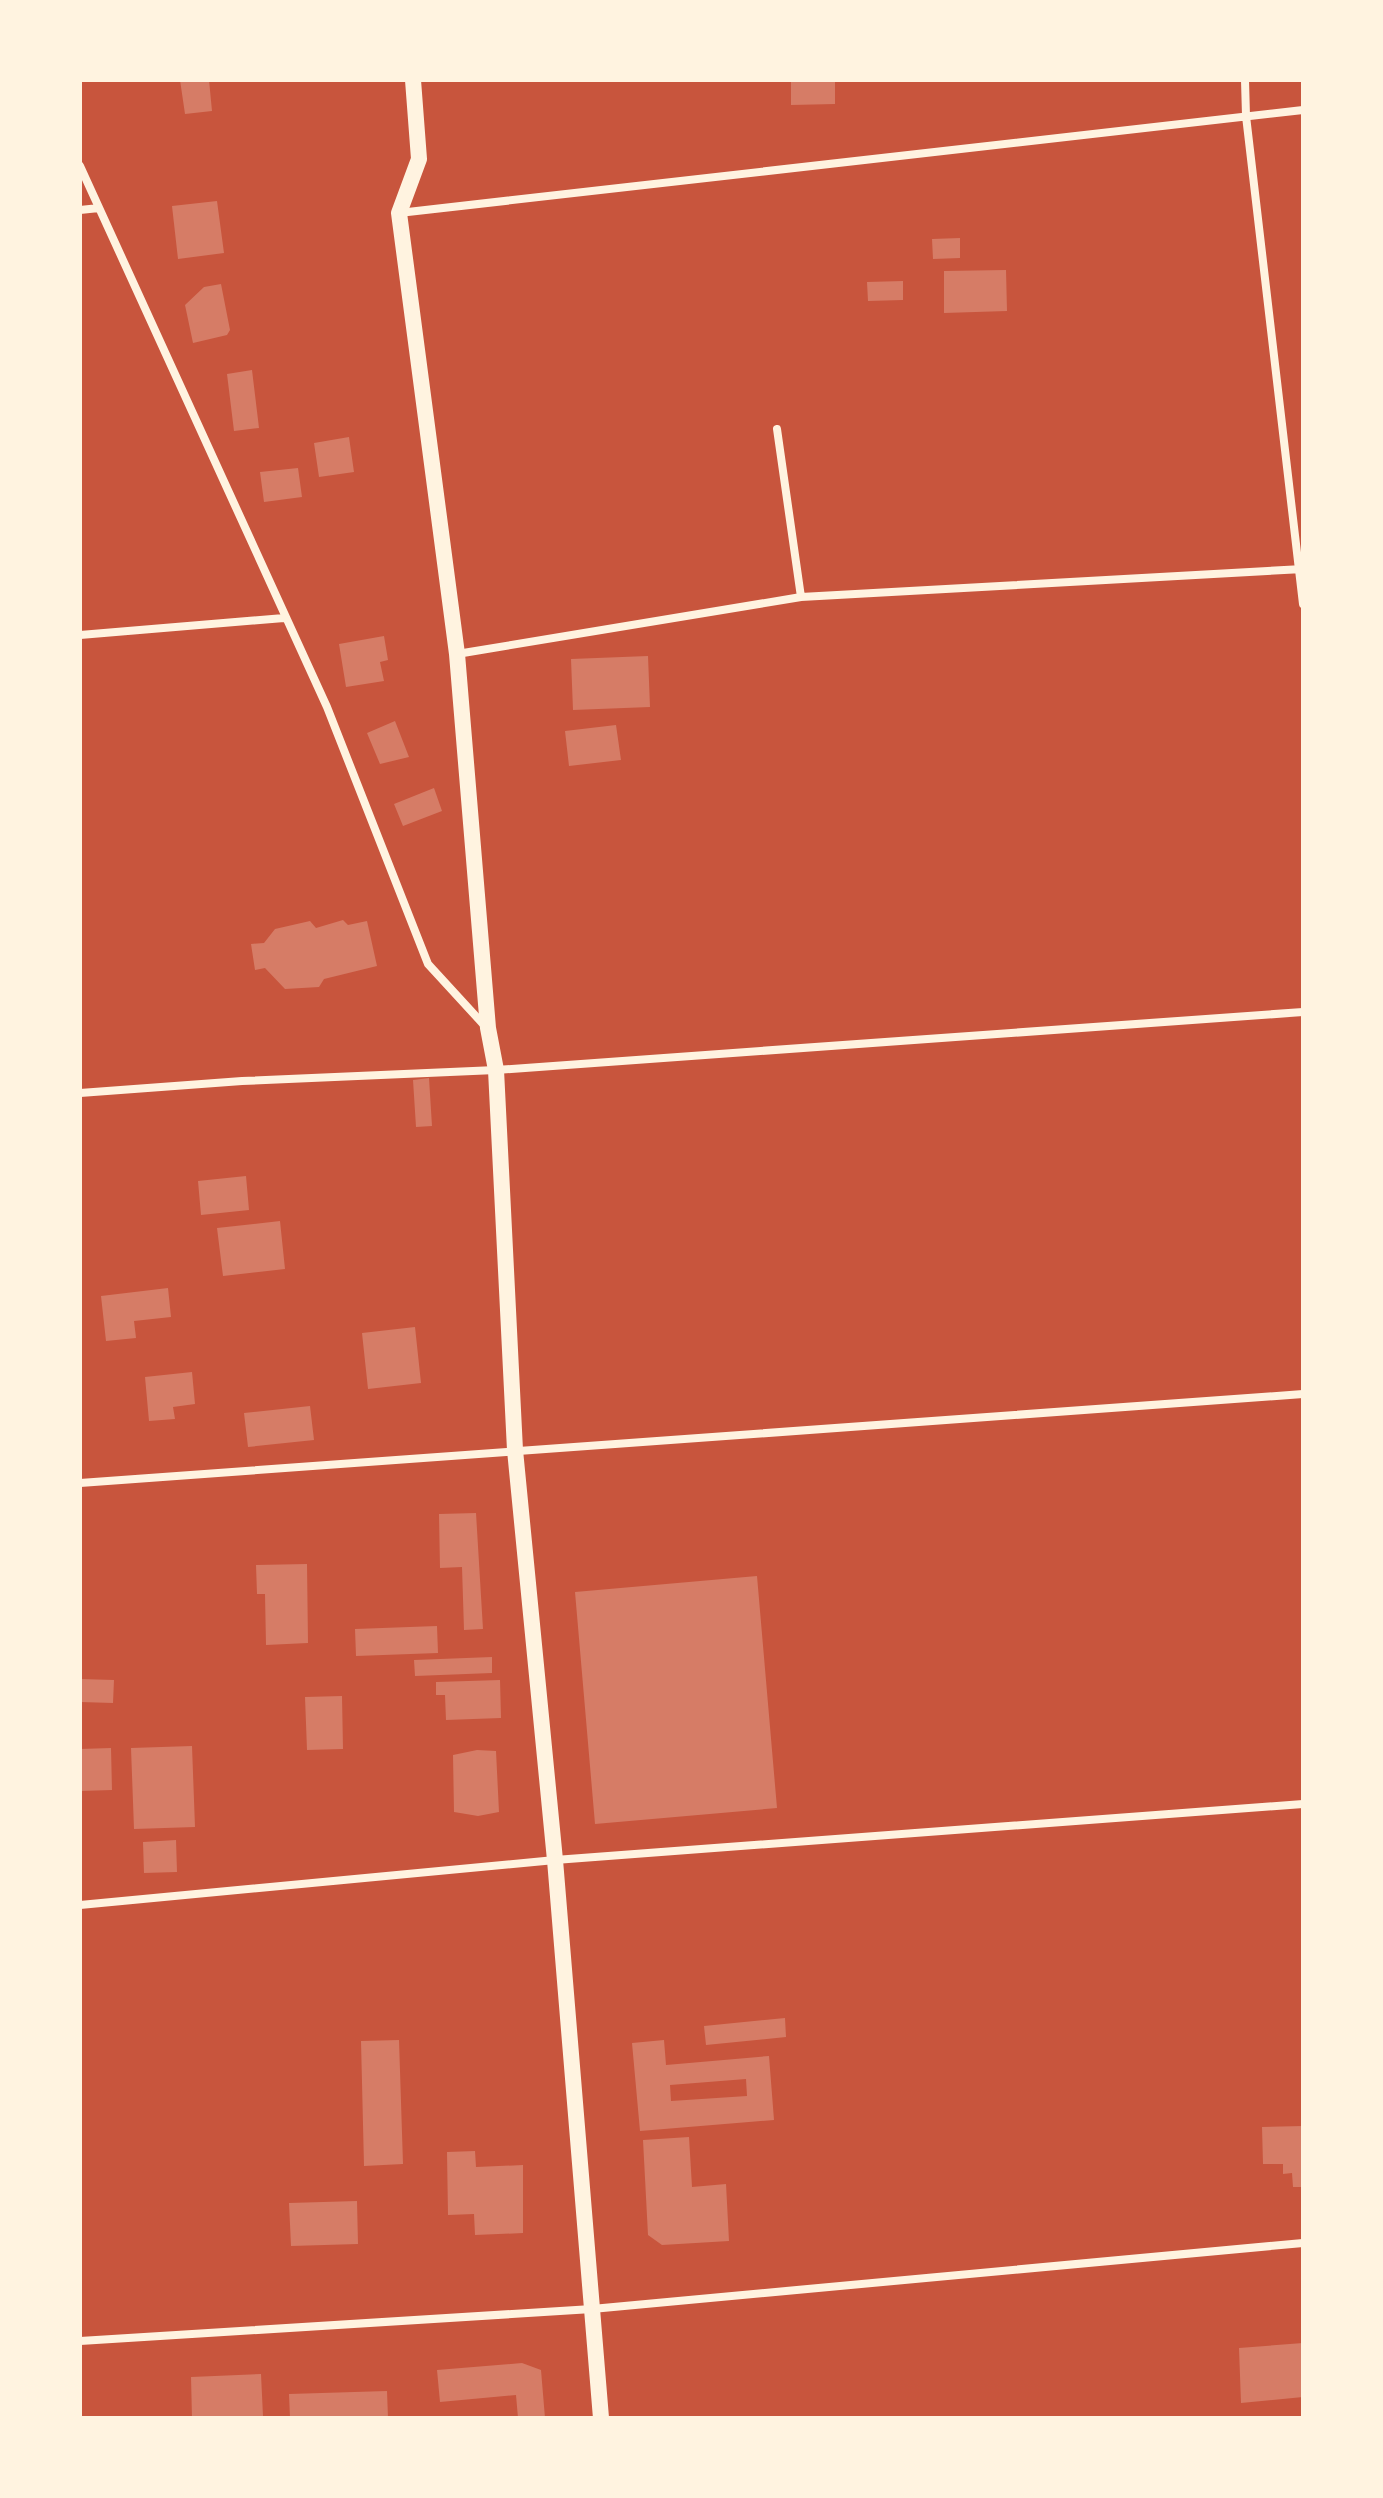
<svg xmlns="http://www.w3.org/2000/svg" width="1383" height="2498" font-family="Roboto,sans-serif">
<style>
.building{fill:#d67c66;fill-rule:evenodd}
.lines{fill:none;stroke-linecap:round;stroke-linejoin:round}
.minor{stroke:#fff3e0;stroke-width:8}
.secondary{stroke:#fff3e0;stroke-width:16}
</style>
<rect width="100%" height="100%" fill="#c8553d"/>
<path class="building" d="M180 80H209L212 111 185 114Z
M791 80H835V104L791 105Z
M217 201 224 253 178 259 172 206Z
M960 238V258L933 259 932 239Z
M1006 270 1007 311 944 313V271Z
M903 281V300L868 301 867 282Z
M221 284 230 330 227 335 193 343 185 305 204 287Z
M252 370 259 428 234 431 227 374Z
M349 437 354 472 319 477 314 443Z
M298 468 302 497 264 502 260 472Z
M384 636 388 660 380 662 384 681 346 687 339 644Z
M648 656 650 707 573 710 571 659Z
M395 721 409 757 380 764 367 733Z
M616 725 621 760 569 766 565 731Z
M434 788 442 811 403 826 394 804Z
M343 920 348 925 367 921 377 966 324 979 319 987 285 989 265 968 255 970 251 944 264 943 275 929 310 921 316 928Z
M429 1078 432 1126 416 1127 413 1080Z
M246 1176 249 1210 201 1215 198 1181Z
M280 1221 285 1269 223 1276 217 1228Z
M168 1288 171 1317 134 1321 136 1338 106 1341 101 1296Z
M415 1327 421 1383 368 1389 362 1333Z
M192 1372 195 1404 173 1407 175 1419 149 1421 145 1377Z
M310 1406 314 1440 248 1447 244 1413Z
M476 1513 483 1629 464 1630 462 1567 440 1568 439 1514Z
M307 1564 308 1643 266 1645 265 1594H257L256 1565Z
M757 1576 777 1808 595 1824 575 1592Z
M437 1626 438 1653 356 1656 355 1629Z
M492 1657V1673L415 1676 414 1660Z
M80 1679 114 1680 113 1703 80 1702Z
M500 1680 501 1718 446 1720 445 1695H436V1682Z
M342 1696 343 1749 307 1750 305 1697Z
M192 1746 195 1827 134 1829 131 1748Z
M111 1748 112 1790 80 1791V1749Z
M477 1750 496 1751 499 1812 478 1816 454 1812 453 1755Z
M176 1840 177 1872 144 1873 143 1842Z
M785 2018 786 2037 706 2045 704 2026Z
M399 2040 403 2164 364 2166 361 2041Z
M664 2040 666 2065 769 2056 774 2120 640 2131 632 2043ZM746 2079 747 2096 671 2101 670 2085Z
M1303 2126V2187H1293L1292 2173 1283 2174V2164H1263L1262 2127Z
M689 2137 692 2187 726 2184 729 2241 662 2245 648 2235 643 2140Z
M475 2151 476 2167 523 2165V2233L475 2235 474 2214 448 2215 447 2152Z
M357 2201 358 2244 291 2246 289 2203Z
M1303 2343V2397L1241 2403 1239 2348Z
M522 2363 541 2370 545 2418H518L516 2395 440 2402 437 2370Z
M261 2374 263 2416 192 2418 191 2377Z
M387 2391 388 2418H290L289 2394Z"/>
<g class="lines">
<path class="minor" d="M1245 80 1246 116 1303 604
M80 166 327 707 428 964 484 1025
M80 210 99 208
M399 213 1303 110
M777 429 801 597
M80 635 284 618
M457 654 801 597 1303 569
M80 1093 242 1081 496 1070 1303 1012
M80 1483 1303 1394
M80 1905 555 1860 1303 1804
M80 2341 592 2309 1303 2243"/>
<path class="secondary" d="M413 80 419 159 399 213 457 654 488 1028 496 1070 515 1450 555 1860 601 2418"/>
</g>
<rect width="1383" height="2498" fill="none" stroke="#fff3e0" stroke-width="164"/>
</svg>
